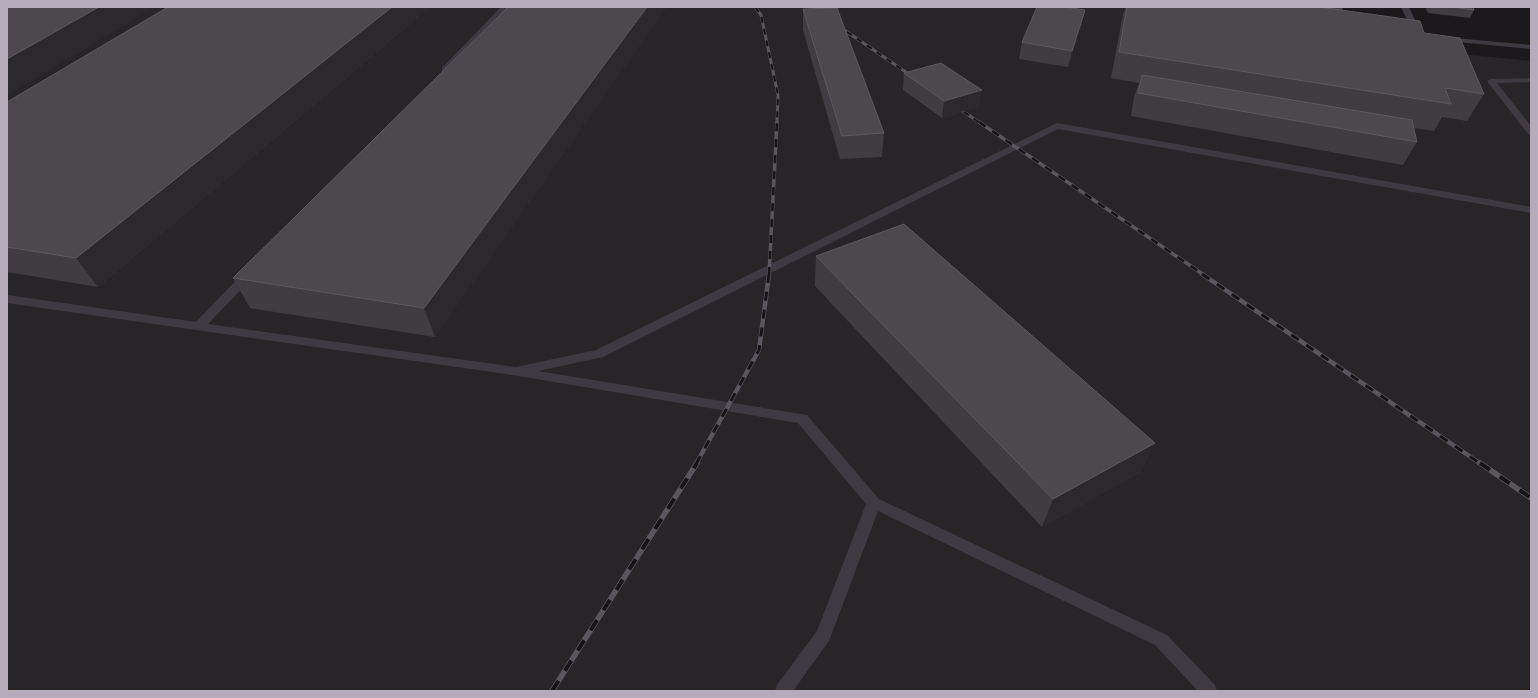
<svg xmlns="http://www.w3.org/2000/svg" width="1538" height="698" font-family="'PT Sans Narrow',sans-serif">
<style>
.built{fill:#282529}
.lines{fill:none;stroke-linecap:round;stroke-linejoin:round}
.lane{fill:#3f3a41;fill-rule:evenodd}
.street{fill:#3f3a41;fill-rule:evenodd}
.rail-far3-casing{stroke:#5a565e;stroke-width:3}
.rail-far2-casing{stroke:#5a565e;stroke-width:3.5}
.rail-far1-casing{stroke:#5a565e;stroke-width:4.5}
.rail-casing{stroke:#5a565e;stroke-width:5.5}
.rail-far3{stroke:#161417;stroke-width:2;stroke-dasharray:6;stroke-linecap:butt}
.rail-far2{stroke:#161417;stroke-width:2.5;stroke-dasharray:8;stroke-linecap:butt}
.rail-far1{stroke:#161417;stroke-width:3;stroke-dasharray:9;stroke-linecap:butt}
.rail{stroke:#161417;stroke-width:4;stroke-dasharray:12;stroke-linecap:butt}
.wall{fill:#403c41}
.shaded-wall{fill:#2c292d}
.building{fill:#4c484e;stroke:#5c585f}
</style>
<rect width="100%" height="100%" fill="#1b191c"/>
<path class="built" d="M7 7H1151L1451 53 1531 61V691H7Z"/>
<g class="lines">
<path class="lane" d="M501 7H509L448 72H442V68Z
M1531 78V82L1497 83 1531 126V135L1528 134 1487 81 1491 79Z
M1057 123 1531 207V213L1058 129 603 357 538 371 807 415 879 499 1167 635 1215 685 1217 691H1198L1155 645 878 511 829 641 793 691H775L777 685 817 631 866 504 798 423 513 375 7 303V295L196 322 244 272H252L253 275 252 278 208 324 516 367 596 350Z"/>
<path class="street" d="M1401 7H1409L1421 33 1420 35H1414L1413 33Z
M1443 37 1531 45V49L1446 41 1442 39Z"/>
<g class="rail-far3-casing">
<path id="rail-far3" d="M755 7 761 15 778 95 777 123
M837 25 916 79
M954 105 980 123"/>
</g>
<g class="rail-far2-casing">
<path id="rail-far2" d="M979 122 1204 275
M769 275 777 122"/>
</g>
<g class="rail-far1-casing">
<path id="rail-far1" d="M1202 274 1481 464
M696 464 759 350 769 274"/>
</g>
<g class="rail-casing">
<path id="rail" d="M1480 463 1531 498
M552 691 697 463"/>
</g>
<use href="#rail-far3" class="rail-far3"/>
<use href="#rail-far2" class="rail-far2"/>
<use href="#rail-far1" class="rail-far1"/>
<use href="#rail" class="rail"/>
</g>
<path class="wall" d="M168 7H430L98 287 7 272V102Z
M508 7 435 337 250 308 233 278Z
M1126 7H1344L1342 10 1424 33 1484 94 1467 121 1442 117 1434 131 1414 128 1417 142 1403 165 1131 116 1134 97 1139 83 1111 78 1123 14Z
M1425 7H1473L1474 10 1470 18 1428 13Z
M803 9 884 133 882 157 840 159 803 30Z
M1085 10 1081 26 1068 67 1019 59 1022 42Z
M904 73 979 106 942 118 903 90Z
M816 256 1155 443 1140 472 1042 527 815 286Z"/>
<path class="shaded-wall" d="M99 7H155L7 96V59Z
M392 7H430L98 287 76 258Z
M647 7H667L435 337 424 308Z
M1085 10 1081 26 1068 67 1072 51Z
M982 90 979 106 942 118 944 101Z
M1155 443 1140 472 1042 527 1053 499Z"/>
<path class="building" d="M7 7H99L7 59Z
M168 7H392L76 258 7 247V102Z
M508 7H647L424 308 233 278Z
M1037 7H1064L1085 10 1072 51 1022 42Z
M1127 7H1319L1420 21 1424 33 1460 38 1484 94 1445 88 1451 104 1119 52Z
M1453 7H1473L1474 10Z
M837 8 884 133 842 136 803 9Z
M941 63 982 90 944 101 904 73Z
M1142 75 1412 120 1417 142 1138 93Z
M904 224 1155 443 1053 499 816 256Z"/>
<rect width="1538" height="698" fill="none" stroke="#b4acbb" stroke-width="16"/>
</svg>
